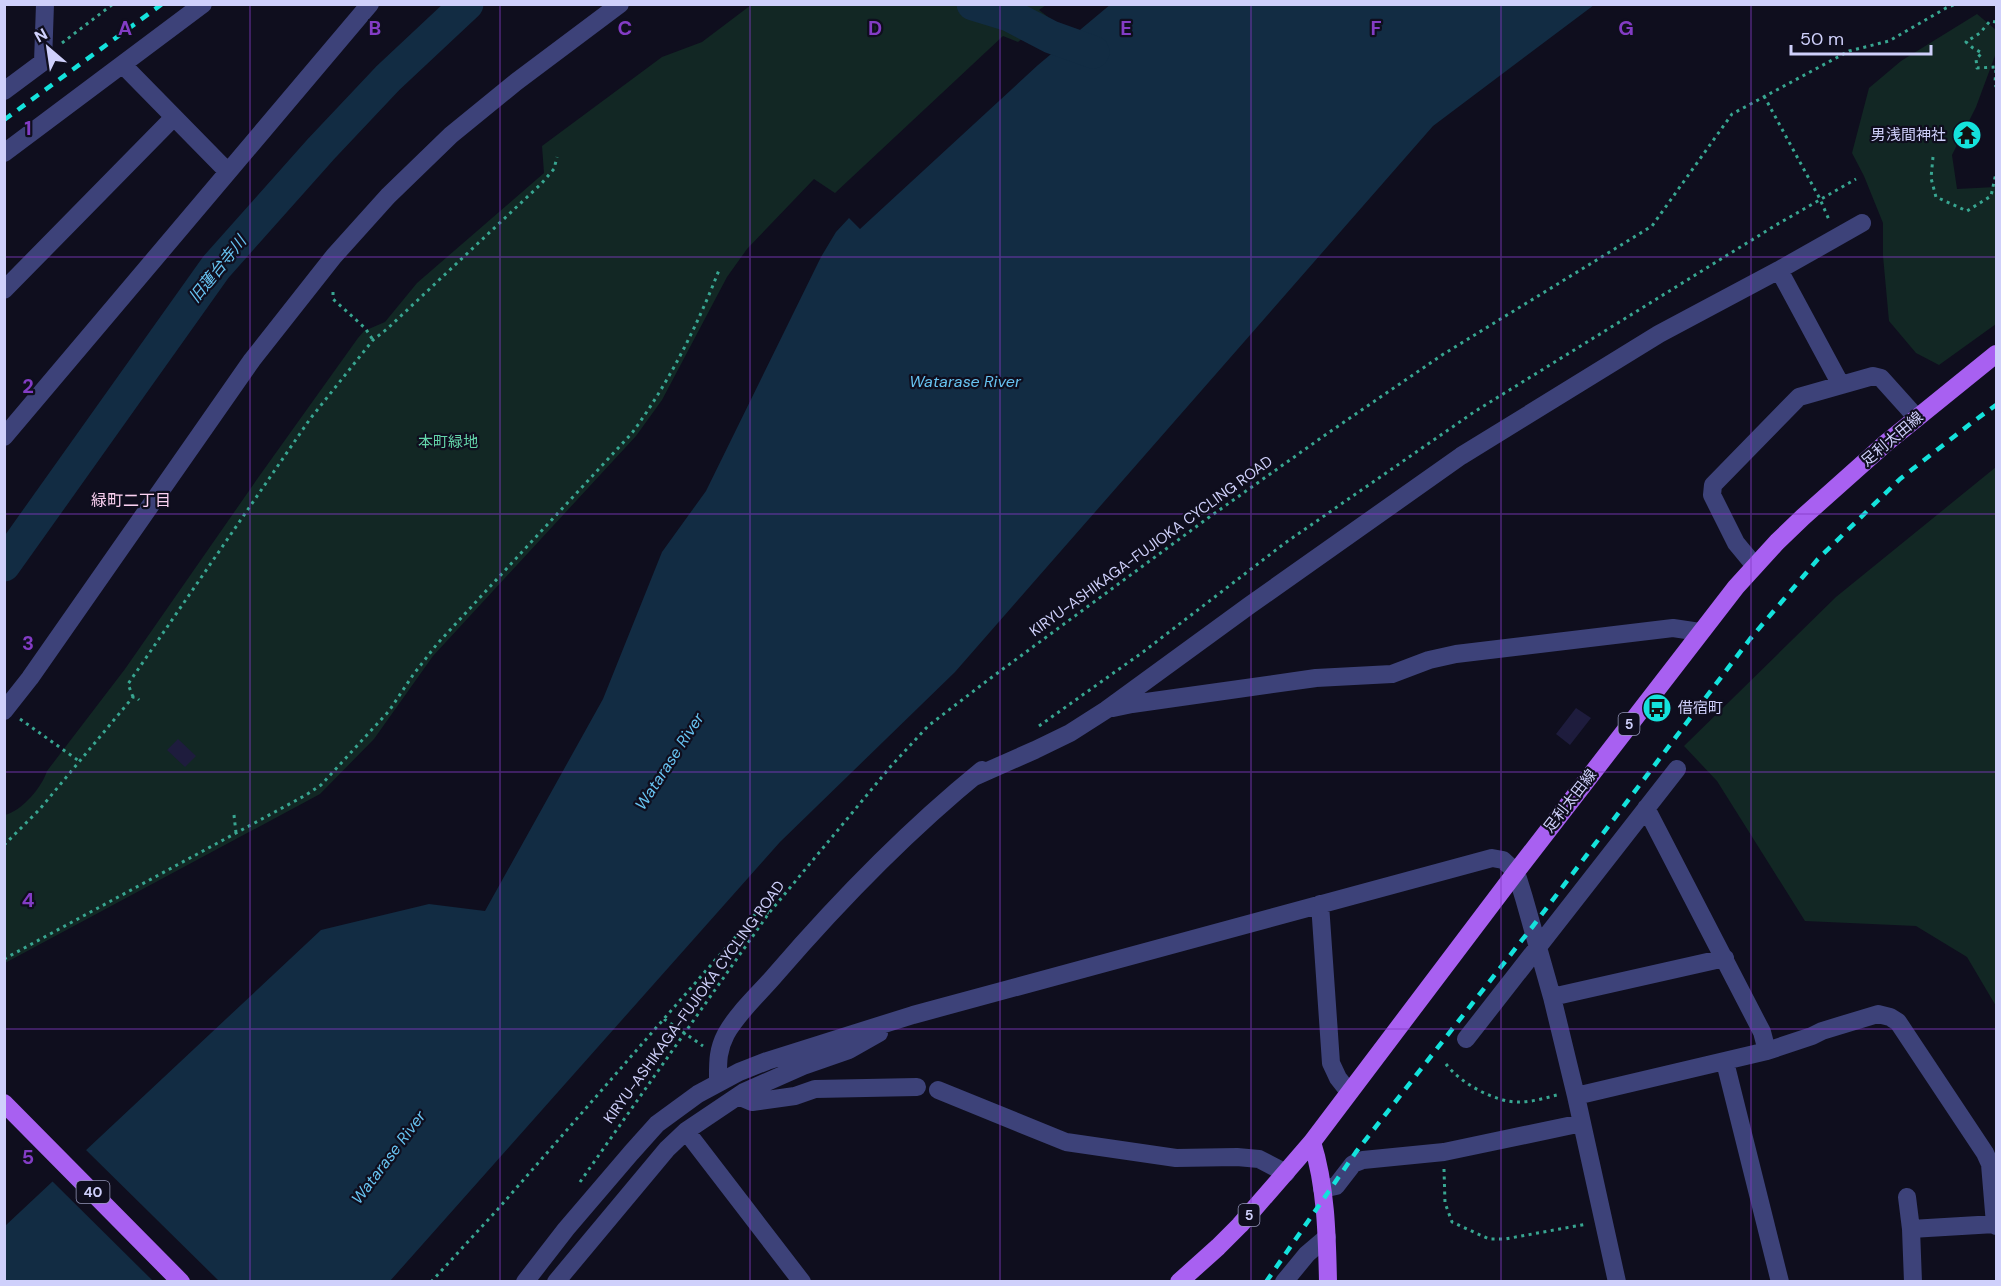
<svg xmlns="http://www.w3.org/2000/svg" width="2001" height="1286" font-family="'DM Sans','Noto Sans JP',sans-serif">
<style>
.green{fill:#122724}
.water{fill:#122c43}
.pier{fill:#0f0e1e}
.lines{fill:none;stroke-linecap:round;stroke-linejoin:round}
.river{stroke:#122c43;stroke-width:33}
.building{fill:#1e1c3d}
.path{stroke:#38a691;stroke-width:3;stroke-dasharray:3 4.5;stroke-linecap:butt}
.minor{stroke:#3d4279;stroke-width:18}
.major{stroke:#a860f1;stroke-width:18}
.rail{stroke:#14e2dc;stroke-width:4.5;stroke-dasharray:9 8;stroke-linecap:butt}
.grid{fill:none;stroke:#833cc5;stroke-width:1.5;stroke-opacity:0.55}
.labels{text-anchor:middle;stroke-width:4.5;stroke-linejoin:round;paint-order:stroke}
.shield{fill:#0f0e1e;stroke:#9596b9;stroke-width:1.5}
.shield-label{font-size:14px;font-weight:bold;fill:#cfd0fb}
.poi-label{font-size:15px;fill:#cfd0fb;stroke:#0f0e1e;text-anchor:end}
.street-label{font-size:15px;fill:#cfd0fb;stroke:#0f0e1e}
.park-label{font-size:15px;fill:#63d3a9;stroke:#0f0e1e}
.water-label{font-size:16px;font-style:italic;fill:#67c3f1;stroke:#0f0e1e}
.neighbourhood-label{font-size:16px;fill:#fbd1f1;stroke:#0f0e1e}
.grid-label{font-size:20px;text-anchor:middle;font-weight:bold;fill:#833cc5;stroke:#0f0e1e;stroke-width:4.5;stroke-linejoin:round;paint-order:stroke}
</style>
<rect width="100%" height="100%" fill="#0f0e1e"/>
<path class="green" d="M751 5H1046L1039 10 1048 17 1018 42 1003 36 835 193 814 179 747 249 727 277 662 400 636 436 433 656 374 739 320 794 5 963V815C22 811 42 787 47 771L125 669 260 475 358 338 364 331 385 322 417 283 544 173 542 146 662 57 702 42Z
M1977 14 1996 30V53L1976 107 1952 155 1957 189 1996 187V324L1939 365 1916 353 1889 321 1883 256V223L1864 176 1852 153 1869 88 1901 61Z
M1996 467V1006L1967 957 1916 926 1805 921 1717 781 1684 746 1836 597Z"/>
<path class="water" d="M1111 4 1594 5 1433 126 955 672 780 842 390 1281 5 1282V1226L321 930 429 904 485 911 603 699 662 552 706 491 821 257 836 232 849 218 860 229 1038 65Z"/>
<path class="pier" d="M84 1148 219 1281H153L50 1179Z"/>
<g class="lines">
<path class="river" d="M973 4 1009 15 1051 37 1093 52
M4 565 216 267 321 149 388 78 467 4"/>
</g>
<path class="building" d="M1576 708 1591 718 1570 745 1556 734Z
M178 739 196 756 185 767 167 750Z"/>
<g class="lines">
<path class="path" d="M1996 22 1990 21 1980 33 1966 42 1973 48 1982 53 1976 59 1977 68 1996 67
M62 43 113 4
M1996 70 1995 82 1996 87
M1764 96 1820 199 1830 222
M1933 157 1931 178 1936 197 1967 211 1991 196 1996 173
M333 292V299L365 328 373 340
M133 697 128 684 310 419 373 340 387 329 541 184 554 169 557 157
M20 719 79 761
M1039 726 1143 652 1285 543 1474 412 1776 225 1856 179
M234 815 236 833
M4 845 39 810 133 697H136L139 700
M4 959 306 795 321 785 389 711 413 675 437 644 632 433C668 384 697 327 719 270
M664 1019 703 1046
M1446 1064C1460 1083 1496 1103 1520 1102 1532 1102 1545 1098 1557 1095
M1444 1169 1445 1203 1452 1222 1489 1239H1505L1587 1224
M580 1182 769 913 891 766 928 726 988 680 1208 518 1328 433 1442 355 1652 226 1732 114 1849 51 1889 41 1946 8 1956 4
M431 1282 498 1209 758 911 769 913"/>
<path class="minor" d="M123 65 228 172
M4 91 43 62 45 4
M4 153 203 4
M1779 270 1841 385
M4 290 174 117
M4 437 370 4
M1755 566 1736 543 1712 495 1713 485 1799 397 1873 376 1881 378 1917 418
M1113 708 1132 704 1316 678 1392 674 1429 660 1456 654 1673 628 1700 632
M4 711 30 678 252 360 334 256 388 196 451 135 516 82 620 4
M974 777 1035 750 1070 733 1106 710 1250 605 1461 456 1659 334 1779 270 1862 223
M1646 808 1762 1032 1767 1051
M1320 904 1331 1063 1338 1078 1349 1092
M1552 997 1725 958
M1466 1039 1677 769
M1725 1062 1780 1282
M718 1083C718 1064 717 1051 726 1034 738 1012 760 993 776 974 839 901 907 831 982 770
M938 1090 1066 1142 1176 1158 1237 1157 1259 1159 1286 1173
M738 1096 752 1102 795 1096 815 1089 917 1087
M1576 1096 1767 1051 1812 1036 1822 1031 1878 1014 1890 1017 1898 1022 1985 1153 1990 1164 1995 1224
M686 1131 802 1282
M1322 1189 1336 1186 1353 1164 1363 1160 1444 1152 1582 1123
M1907 1197 1911 1229 1913 1282
M1911 1229 1995 1224 1996 1226
M525 1282 566 1229 631 1153 657 1124 698 1094 739 1072 767 1061 913 1015 1492 858 1503 860 1516 872 1524 898 1552 997 1576 1096 1617 1282
M556 1282 667 1149 686 1131 744 1092 803 1066 849 1050 879 1033
M1284 1282 1307 1254 1327 1237"/>
<path class="major" d="M4 1103 181 1282
M1312 1142C1326 1186 1327 1235 1328 1282
M1179 1282 1218 1247 1240 1225 1312 1142 1516 872 1736 587 1777 542 1803 517 1886 443 1996 354"/>
<path class="rail" d="M4 120 162 4
M1266 1282 1356 1152 1533 926 1750 639 1818 559 1900 479 1974 421 1996 405"/>
</g>
<path class="grid" d="M250 4V1282M500 4V1282M750 4V1282M1000 4V1282M1251 4V1282M1501 4V1282M1751 4V1282M4 257H1996M4 514H1996M4 772H1996M4 1029H1996"/>
<defs>
<g id="temple-disc" transform="scale(1.5)"><circle r="9.5" fill="#14e2dc" stroke="#0f0e1e"/><path d="M0-6L5-2H3V0L6.5 2.5H4V6H1.5V3h-3V6H-4V2.5H-6.5L-3 0V-2H-5Z" fill="#111"/></g>
<g id="bus-disc" transform="scale(1.5)"><circle r="9.5" fill="#14e2dc" stroke="#0f0e1e"/><path d="M-5-6H5V4H4V6H2V4H-2V6H-4V4H-5ZM-3.5-4V0h7V-4ZM-3.5 1.2v1.5H-2V1.2ZM2 1.2v1.5H3.5V1.2Z" fill="#111"/></g>
</defs>
<g fill-rule="evenodd">
<use href="#temple-disc" x="1967" y="135"/>
<use href="#bus-disc" x="1657" y="708"/>
</g>
<g class="labels">
<g class="shield">
<rect x="1618.5" y="713" width="21" height="22" rx="4.5"/>
<rect x="76.5" y="1181" width="33" height="22" rx="4.5"/>
<rect x="1238.5" y="1204" width="21" height="22" rx="4.5"/>
</g>
<g class="shield-label">
<text x="1629" y="729">5</text>
<text x="93" y="1197">40</text>
<text x="1249" y="1220">5</text>
</g>
<g class="poi-label">
<text x="1946" y="140">男浅間神社</text>
<text x="1678" y="713" text-anchor="start">借宿町</text>
</g>
<g class="street-label">
<text transform="translate(1892 439) rotate(-40)" y="5">足利太田線</text>
<text transform="translate(1151 546) rotate(-36)" y="5">KIRYU-ASHIKAGA-FUJIOKA CYCLING ROAD</text>
<text transform="translate(1570 801) rotate(-52)" y="5">足利太田線</text>
<text transform="translate(694 1002) rotate(-54)" y="5">KIRYU-ASHIKAGA-FUJIOKA CYCLING ROAD</text>
</g>
<g class="park-label">
<text x="448" y="447">本町緑地</text>
</g>
<g class="water-label">
<text transform="translate(217 269) rotate(-51)" y="6">旧蓮台寺川</text>
<text x="965" y="387">Watarase River</text>
<text transform="translate(669 761) rotate(-57)" y="6">Watarase River</text>
<text transform="translate(388 1157) rotate(-53)" y="6">Watarase River</text>
</g>
<g class="neighbourhood-label">
<text x="131" y="506">緑町二丁目</text>
</g>
</g>
<g class="grid-label">
<text x="125" y="35">A</text>
<text x="375" y="35">B</text>
<text x="625" y="35">C</text>
<text x="875" y="35">D</text>
<text x="1126" y="35">E</text>
<text x="1376" y="35">F</text>
<text x="1626" y="35">G</text>
<text x="28" y="135">1</text>
<text x="28" y="393">2</text>
<text x="28" y="650">3</text>
<text x="28" y="907">4</text>
<text x="28" y="1164">5</text>
</g>
<rect width="2001" height="1286" fill="none" stroke="#cfd0fb" stroke-width="12"/>
<g transform="translate(48 48) rotate(331)" stroke="#0f0e1e" stroke-width="4.5" paint-order="stroke">
<path d="M0-4.5L10 22L0 15L-10 22Z" fill="#cfd0fb"/>
<text y="-9" font-size="16" font-weight="bold" text-anchor="middle" fill="#cfd0fb">N</text>
</g>
<path d="M1791 45v9h140v-9" fill="none" stroke="#cfd0fb" stroke-width="3"/>
<text x="1800" y="45" font-size="18" fill="#cfd0fb" stroke="#0f0e1e" stroke-width="4.5" paint-order="stroke">50 m</text>
</svg>
